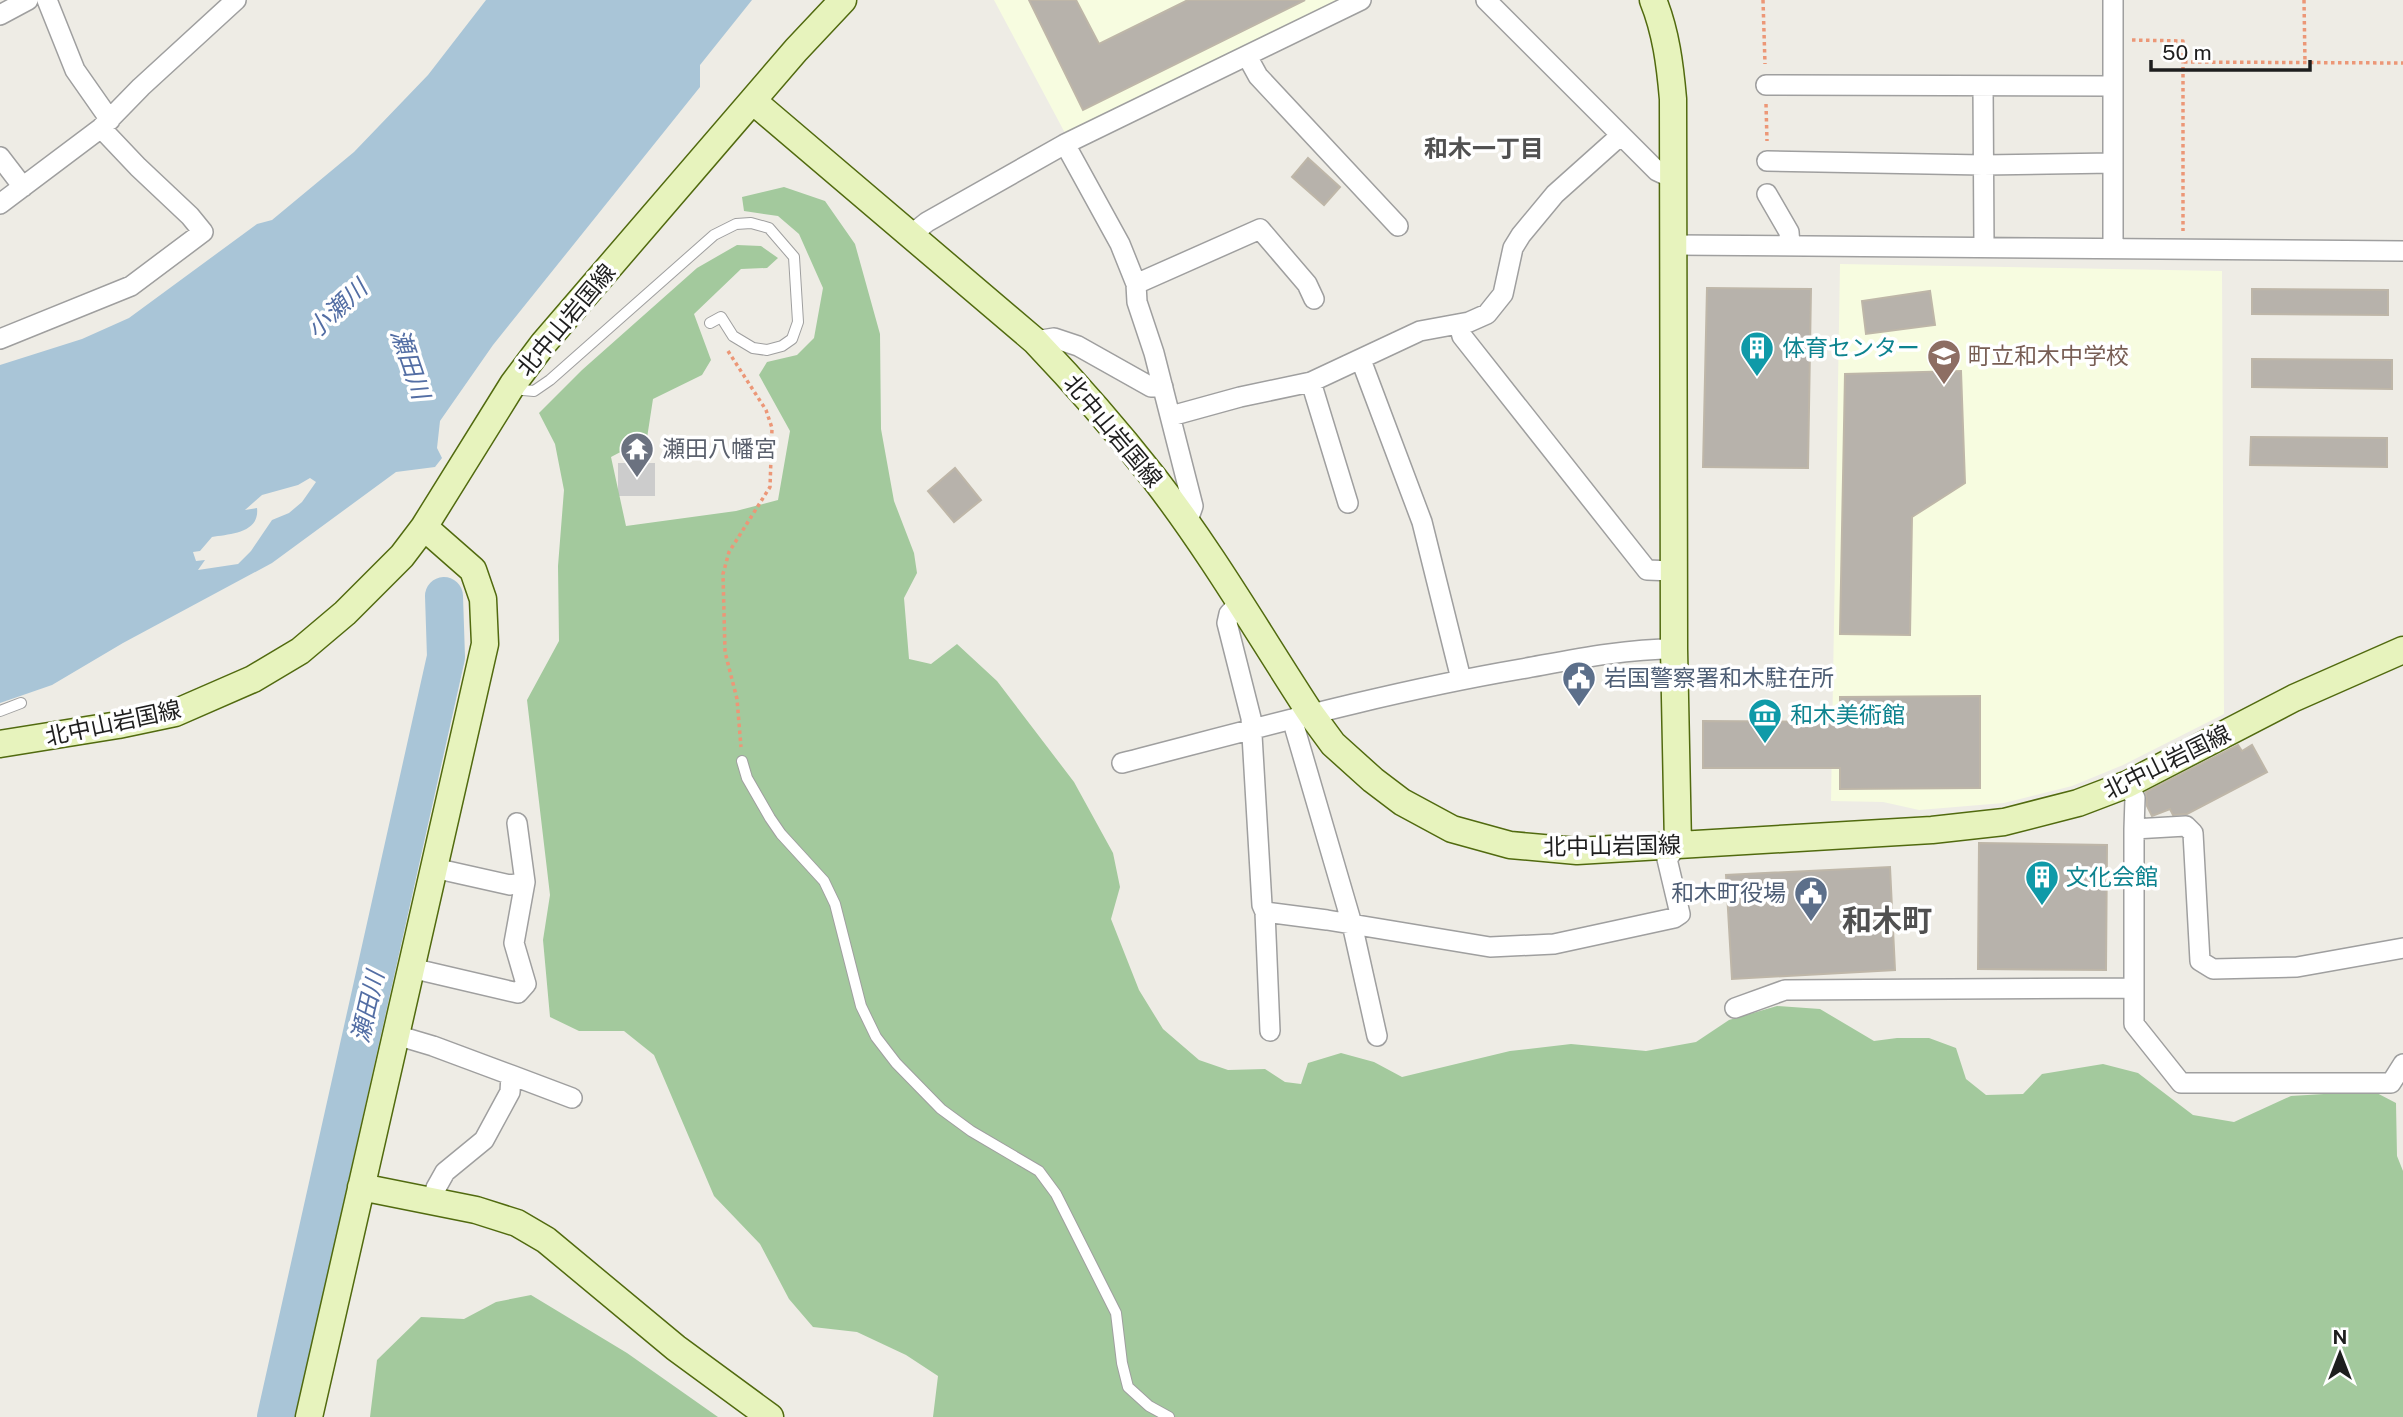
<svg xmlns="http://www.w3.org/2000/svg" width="2403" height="1417" font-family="'Public Sans','Noto Sans JP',sans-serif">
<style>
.education{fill:#f7fce0}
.religious{fill:#ccc}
.forest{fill:#a3c99d}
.water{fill:#a9c5d7;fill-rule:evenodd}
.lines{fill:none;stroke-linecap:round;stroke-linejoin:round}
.river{stroke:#a9c5d7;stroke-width:38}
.building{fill:#b7b2ab;stroke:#beb6a8;stroke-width:2}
.lane-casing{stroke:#9f9f9f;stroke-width:12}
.street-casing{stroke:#9f9f9f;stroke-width:22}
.secondary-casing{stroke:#516a0f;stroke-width:29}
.path{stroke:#ec9777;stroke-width:3.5;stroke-dasharray:3.5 3.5;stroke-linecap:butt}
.lane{stroke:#fff;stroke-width:10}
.street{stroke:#fff;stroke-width:19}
.secondary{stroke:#e7f3bd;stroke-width:26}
.labels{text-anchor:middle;stroke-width:7;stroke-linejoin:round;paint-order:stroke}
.street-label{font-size:23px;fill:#1e1e1e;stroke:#fff}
.culture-label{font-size:23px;fill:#0d838f;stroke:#fff;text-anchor:start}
.education-label{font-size:23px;fill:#785e54;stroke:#fff;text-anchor:start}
.worship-label{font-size:23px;fill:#5b616d;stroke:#fff;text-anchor:start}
.service-label{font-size:23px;fill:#4e5e75;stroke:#fff;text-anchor:start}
.neighbourhood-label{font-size:24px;font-weight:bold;fill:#515151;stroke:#fff}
.water-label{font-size:24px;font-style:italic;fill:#536ea4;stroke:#fff}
.district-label{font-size:30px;font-weight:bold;fill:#515151;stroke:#fff}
</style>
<rect width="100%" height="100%" fill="#eeece5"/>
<path class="education" d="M994 0H1344L1065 133Z
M1840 264 2222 271 2224 714 2123 765 2072 786 2004 803 1919 810 1883 802 1831 801Z"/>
<path class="religious" d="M618 463H655V496H618Z"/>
<path class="forest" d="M784 187 825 201 855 244 880 334 881 429 894 501 914 553 917 573 904 598 909 659 931 664 957 644 997 681 1074 782 1113 853 1120 887 1111 919 1139 990 1163 1029 1199 1060 1228 1070 1265 1069 1285 1082 1301 1084 1308 1063 1341 1053 1374 1062 1402 1077 1510 1051 1571 1044 1646 1051 1696 1042 1729 1020 1777 1006 1820 1009 1874 1041 1897 1038H1929L1956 1048 1966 1079 1986 1095 2023 1094 2042 1074 2103 1064 2138 1073 2193 1115 2234 1122 2291 1096 2373 1091 2396 1103 2397 1156 2403 1171V1417H933L938 1376 906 1355 857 1332 813 1327 789 1299 760 1244 714 1196 654 1055 624 1031H579L550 1017 543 940 550 895 527 700 559 641 558 566 564 490 555 444 539 413 582 370 697 268 737 245 761 246 778 258 767 268 741 269 694 314 711 360 702 375 653 399 647 438 611 457 626 526 736 511 778 500 790 431 759 375 767 362 797 355 814 338 823 288 799 234 778 216 744 211 742 197Z
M531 1295 627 1353 718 1417H370L377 1360 421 1317 464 1319 496 1302Z"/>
<path class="water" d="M486 0H752L700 65V87L493 345 440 421 437 448 442 458 435 467 396 472 272 563 123 643 52 685 0 703V365L82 339 129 318 257 224 272 220 354 152 428 75ZM310 478 316 482 302 502 289 513 272 520 251 551 238 564 198 570 205 560 196 561 193 552 200 551 212 537C230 534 260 533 257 508L245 510 262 495 298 485Z"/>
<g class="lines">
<path class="river" d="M276 1417 446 657 444 596"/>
</g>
<path class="building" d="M1029 0H1076L1099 44 1188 0H1305L1083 110Z
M1308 158 1340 187 1324 205 1292 177Z
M1707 288 1811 289 1808 468 1703 467Z
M2252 289 2388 290V315L2252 314Z
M1930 291 1935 325 1866 334 1862 301Z
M2252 359 2392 360V389L2252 387Z
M1961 371 1965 483 1912 517 1910 635 1840 634 1845 374Z
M2251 437 2387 438V467L2250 465Z
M955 468 981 500 954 522 928 491Z
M1980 696V788L1840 789V768H1703V721L1840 722V697Z
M2238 745 2242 751 2252 745 2267 772 2187 814 2173 815 2170 809 2152 816 2147 806 2146 792Z
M1979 843 2107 845 2106 970 1978 969Z
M1890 867 1895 970 1732 979 1726 875Z"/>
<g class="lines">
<g class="lane-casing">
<path id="lane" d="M513 384 523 390 534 391 550 380 714 235 736 224 751 223 769 228 794 257 798 322 792 339 782 346 767 350 753 348 733 336 721 317 710 323
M0 711 21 703
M742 761 747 778 770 818 781 834 824 881 835 904 861 1006 876 1037 896 1063 941 1109 971 1131 1039 1171 1056 1194 1116 1313 1122 1363 1128 1387 1149 1406 1169 1417"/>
</g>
<g class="street-casing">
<path id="street" d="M47 0 75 70 110 120
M1486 0 1657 171 1674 179
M2113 0V248
M0 15 28 0
M1247 56 1258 76 1398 226
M1766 85 2112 86
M1983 86 1984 247
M1065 144 1120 244 1136 284 1137 302 1154 353 1193 506 1187 523
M0 157 23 187
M1767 161 1983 165 2113 163
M1767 194 1789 232 1790 246
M0 204 101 128 141 87 236 0
M912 234 927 222 1065 144 1361 0
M1675 245 2403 251
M1136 284 1260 229 1307 284 1314 299
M1459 324 1462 336 1647 570 1674 571
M0 339 131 286 203 232 190 216 138 167 101 128
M1035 341 1054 338 1078 346 1151 387H1163
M1361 360 1422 522 1461 679
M1311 382 1348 503
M1171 416 1240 397 1311 382 1420 331 1469 322 1487 314 1503 294 1513 248 1521 235 1555 194 1621 135
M1239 603 1229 614 1227 623 1251 718 1262 905 1265 912 1327 920 1490 947 1554 944 1674 918 1680 914 1667 859 1678 845
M1295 718V729L1352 924 1377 1036
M1122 763C1254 729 1386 692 1521 669 1571 660 1622 649 1674 649
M2128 784 2135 798 2134 829 2186 826 2193 833 2200 961 2213 969 2297 967 2403 948
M2134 829V1024L2181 1083H2391L2403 1064
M434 868 510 885 525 882 517 823
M1265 912 1270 1031
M411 968 518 993 526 984 514 943 525 882
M1735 1008 1785 990 2134 988
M396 1035 433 1046 511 1075 510 1092 484 1140 445 1172 436 1188 433 1201
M511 1075 572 1098"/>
</g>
<g class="secondary-casing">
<path id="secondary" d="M1653 0C1666 32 1670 65 1673 99L1674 649 1678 845
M753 101 1035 341C1077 385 1117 431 1154 478 1212 553 1260 636 1311 714L1333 744 1373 780 1402 802 1452 829 1510 845 1577 851 1932 830 2004 822 2078 803 2128 784 2294 698 2403 650
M0 744 118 725 175 713 253 679 300 651 345 613 402 556 424 527 513 384 543 344 796 50 843 0
M361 1187 476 1210 517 1223 546 1240 676 1348 770 1417
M309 1417 485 644 483 599 473 570 424 527"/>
</g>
<path class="path" d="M1763 0 1765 64
M2304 0 2305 63
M2132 40 2183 41V231
M2184 62 2403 63
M1766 104 1767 141
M728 351 766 410 772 428 770 487 729 552 723 574 725 652 737 699 741 747"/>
<use href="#lane" class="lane"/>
<use href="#street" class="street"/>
<use href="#secondary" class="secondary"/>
</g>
<defs>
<g id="building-pin" transform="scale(1.75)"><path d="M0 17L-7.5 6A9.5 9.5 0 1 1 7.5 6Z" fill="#0f9aa8" stroke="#fff"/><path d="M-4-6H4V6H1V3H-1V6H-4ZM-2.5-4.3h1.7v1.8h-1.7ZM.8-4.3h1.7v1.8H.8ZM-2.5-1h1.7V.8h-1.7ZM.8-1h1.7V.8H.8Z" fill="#fff"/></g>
<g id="school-pin" transform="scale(1.75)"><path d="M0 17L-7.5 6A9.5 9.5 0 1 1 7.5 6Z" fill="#8d6e63" stroke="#fff"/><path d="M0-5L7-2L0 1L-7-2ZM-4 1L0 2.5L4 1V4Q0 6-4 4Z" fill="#fff"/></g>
<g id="temple-pin" transform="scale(1.75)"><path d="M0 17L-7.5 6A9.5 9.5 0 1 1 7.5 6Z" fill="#6b7280" stroke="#fff"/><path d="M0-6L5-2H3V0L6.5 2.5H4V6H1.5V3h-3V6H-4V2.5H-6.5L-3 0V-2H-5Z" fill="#fff"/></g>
<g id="civic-pin" transform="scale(1.75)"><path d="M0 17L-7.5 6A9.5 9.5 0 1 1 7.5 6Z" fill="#5c6f8a" stroke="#fff"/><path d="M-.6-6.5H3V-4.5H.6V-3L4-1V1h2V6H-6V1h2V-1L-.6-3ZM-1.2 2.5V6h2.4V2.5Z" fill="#fff"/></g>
<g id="museum-pin" transform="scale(1.75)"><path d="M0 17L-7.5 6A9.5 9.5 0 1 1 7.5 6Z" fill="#0f9aa8" stroke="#fff"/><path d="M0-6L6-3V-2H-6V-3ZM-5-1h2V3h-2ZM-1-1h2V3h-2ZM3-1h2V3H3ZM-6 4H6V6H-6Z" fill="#fff"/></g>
</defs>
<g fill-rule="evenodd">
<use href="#building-pin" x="1757" y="348"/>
<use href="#school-pin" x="1944" y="356"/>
<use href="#temple-pin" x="637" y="449"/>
<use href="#civic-pin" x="1579" y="678"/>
<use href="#museum-pin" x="1765" y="715"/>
<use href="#building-pin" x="2042" y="877"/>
<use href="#civic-pin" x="1811" y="893"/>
</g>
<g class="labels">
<g class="street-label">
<text transform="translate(566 320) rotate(-50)" y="8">北中山岩国線</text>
<text transform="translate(1113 431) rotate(50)" y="8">北中山岩国線</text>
<text transform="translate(113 723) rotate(-12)" y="8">北中山岩国線</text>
<text transform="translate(2167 762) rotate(-26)" y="8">北中山岩国線</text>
<text transform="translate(1612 846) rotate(-1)" y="8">北中山岩国線</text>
</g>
<g class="culture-label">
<text x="1782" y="356">体育センター</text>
<text x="1790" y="723">和木美術館</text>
<text x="2066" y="885">文化会館</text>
</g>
<g class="education-label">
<text x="1968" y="364">町立和木中学校</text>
</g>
<g class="worship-label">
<text x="662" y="457">瀬田八幡宮</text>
</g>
<g class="service-label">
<text x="1604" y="686">岩国警察署和木駐在所</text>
<text x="1786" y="901" text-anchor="end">和木町役場</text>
</g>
<g class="neighbourhood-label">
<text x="1484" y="157">和木一丁目</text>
</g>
<g class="water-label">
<text transform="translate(337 309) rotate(-43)" y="8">小瀬川</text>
<text transform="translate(410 364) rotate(71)" y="8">瀬田川</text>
<text transform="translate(368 1007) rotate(-77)" y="8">瀬田川</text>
</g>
<g class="district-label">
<text x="1887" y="931">和木町</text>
</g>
</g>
<g transform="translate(2340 1354)" stroke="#ffffff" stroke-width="5" paint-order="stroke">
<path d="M0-5L12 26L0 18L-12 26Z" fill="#1e1e1e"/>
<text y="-10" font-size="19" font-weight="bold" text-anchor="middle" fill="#1e1e1e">N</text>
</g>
<path d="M2151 60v10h159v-10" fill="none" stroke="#1e1e1e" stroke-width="3.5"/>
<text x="2162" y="60" font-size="21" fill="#1e1e1e" stroke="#ffffff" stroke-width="5" paint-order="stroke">50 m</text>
</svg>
